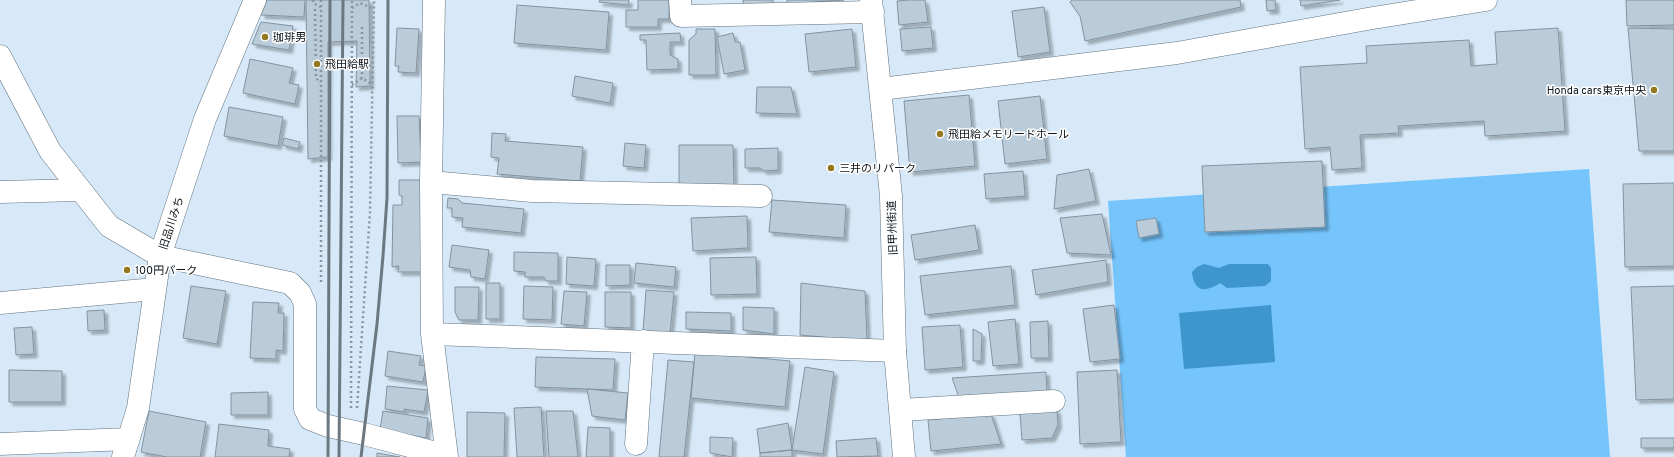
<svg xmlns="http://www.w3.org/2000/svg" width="1674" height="457" font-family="Overpass,'Noto Sans JP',sans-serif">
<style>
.green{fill:#75c4fb}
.water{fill:#3f96cf}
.building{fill:#baccda;stroke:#8293a0;filter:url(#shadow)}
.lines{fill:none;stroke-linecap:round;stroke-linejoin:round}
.minor-casing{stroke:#61727e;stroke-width:23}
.major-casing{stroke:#61727e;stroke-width:23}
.path{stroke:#8895a0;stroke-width:2.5;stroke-dasharray:2 3;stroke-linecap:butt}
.minor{stroke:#fff;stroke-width:22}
.major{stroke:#fff;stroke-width:22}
.rail{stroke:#6c7881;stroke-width:3}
.poi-dot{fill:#94781f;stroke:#fff;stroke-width:1.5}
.labels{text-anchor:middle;stroke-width:3;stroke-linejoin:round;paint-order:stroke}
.poi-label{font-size:11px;fill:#0d1318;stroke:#fff;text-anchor:start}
.street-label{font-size:11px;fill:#0d1318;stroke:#fff}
</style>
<defs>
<filter id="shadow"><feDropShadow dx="3.5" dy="3.5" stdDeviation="1" flood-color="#0004"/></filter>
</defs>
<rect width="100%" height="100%" fill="#d7e9f8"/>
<path class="green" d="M1589 169 1610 457H1126L1108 201Z"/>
<path class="water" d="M1204 264 1219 268 1229 264H1268L1271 268V281L1265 286 1227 288 1220 283C1205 293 1194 292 1192 272L1197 267Z
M1271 305 1275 362 1184 369 1179 313Z"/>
<path class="building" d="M267 0H305L304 17 261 15Z
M306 0H369L370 86 356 87 357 41 328 42V157L308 159Z
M600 0H629L628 5 599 2Z
M638 0H669V19H658V27H626V10H638Z
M743 0H773V8L744 10Z
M787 0H844L787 4Z
M909 0H925L928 22 899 25 897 1Z
M1072 0H1240L1241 7 1085 41 1080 16 1070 2Z
M1266 0H1275L1276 10 1267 11Z
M1300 0H1340L1301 6Z
M1626 0H1674V25L1627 26Z
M517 5 609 12 606 50 514 43Z
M1044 7 1050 52 1018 57 1012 11Z
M261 22 293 26 289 50 252 44Z
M931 27 933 48 902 51 900 29Z
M397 28 419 29 416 73 398 72 399 66H395Z
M1558 28 1565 131 1485 136 1484 121 1398 126 1399 133 1360 135 1362 168 1332 170 1330 147 1305 149 1300 67 1367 63 1366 46 1469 40 1471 66 1497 64 1495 32Z
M1628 28 1674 29V151H1639Z
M696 29H715L716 75H689V40L696 34Z
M852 29 856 67 809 72 805 34Z
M680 33 681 42H670V55L678 59V69L647 70 646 40H640V35Z
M733 33 735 42H740L745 70 724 74 717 37Z
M250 59 293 68 289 83 299 85 295 104 243 93Z
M575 76 613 83 610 103 572 96Z
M757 87H791L797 114 756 113Z
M969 95 975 166 910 172 904 101Z
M1040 96 1047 159 1005 164 998 101Z
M229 107 283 117 278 146 224 136Z
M397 116H419L421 162 398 163Z
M492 133 506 134 505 141 583 147 580 181 497 174 499 158 491 157Z
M284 138 300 142 298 149 282 145Z
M625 143 646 145 644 168 623 166Z
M679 145H733L734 186H679Z
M778 148V170L764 171 760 168H745V149Z
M1322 161 1325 227 1205 232 1202 166Z
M1089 169 1096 201 1054 209 1057 175Z
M1023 171 1025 196 986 199 984 174Z
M399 180H421L422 272H398L399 266 392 267 393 205H402V196L399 195Z
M1674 183V266L1625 267 1623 184Z
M448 198 458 199 462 203 524 209 521 233 462 227 463 218 452 217V208H447Z
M772 200 846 205 844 238 769 232Z
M1102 214 1111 255 1067 253 1060 218Z
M747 216 748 248 693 251 691 218Z
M1156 218 1159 234 1139 238 1136 221Z
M975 225 979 250 915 260 911 235Z
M452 245 489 250 485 279 471 277 470 270 449 267Z
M514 252 558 253V281H546L544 277H525V272L514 271Z
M567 257 596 259 594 286 566 284Z
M756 257 757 294 711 295 710 258Z
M1106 260 1108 282 1036 295 1032 270Z
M636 263 676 267 674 287 634 283Z
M606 265H630V285L606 286Z
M1011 266 1015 305 925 315 920 276Z
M486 283H500V319H486Z
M801 283 865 291 867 341 800 335Z
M191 286 226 291 217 344 183 338Z
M524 286 553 287 552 320 523 319Z
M1674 286V399L1636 400 1631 287Z
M455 287H479L478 320H459L455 312Z
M646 290 674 292 670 334 643 332Z
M564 291 587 292 584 326 561 324Z
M605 292H631V328L605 327Z
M253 302 279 303 278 313H284L283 351 276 350V359L250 358Z
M1114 305 1120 359 1090 362 1083 309Z
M743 307 774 308V334L743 330Z
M104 310 105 330 88 331 87 311Z
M686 312 731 313V331L686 329Z
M1015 319 1019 364 993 366 988 322Z
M1048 321 1049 358H1031L1030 322Z
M960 325 963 367 925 370 922 327Z
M32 327 34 354 16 355 14 328Z
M973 329 982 334 981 361H973Z
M388 351 421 356 419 365 426 366 423 382 385 376Z
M695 352 790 361 785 407 691 398Z
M536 357 615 359 613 390 535 387Z
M668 360 694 362 684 457H659Z
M805 367 834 372 823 454 792 450Z
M9 370 62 371V402H9Z
M1117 370 1121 442 1080 444 1077 372Z
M1046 372 1047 395 960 400 952 378Z
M387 386 428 390 424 412 404 409V412L385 409Z
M587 389 628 393 625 420 592 416Z
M268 392V415H231V393Z
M541 407 544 457H517L514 408Z
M1057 410 1058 425 1052 438 1022 440 1020 413Z
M149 411 206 422 200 457H167L141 452Z
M383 411 428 418 426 438 380 429Z
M546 411H573L578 457H549Z
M467 412 505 413 504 457H467Z
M991 414 1001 444 931 451 928 420Z
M788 423 792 450 760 453 757 429Z
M219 424 269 430 268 446 290 449 289 457H215Z
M588 427 610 428V457H586Z
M710 437 733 438 732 457 710 453Z
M876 438 878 456 837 457 836 441Z
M1641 438H1674V448H1641Z
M792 450V457H760V453Z
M377 453 400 457H377Z"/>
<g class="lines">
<g class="minor-casing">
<path id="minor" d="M434 0 431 182 432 334 447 457
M680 0 681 16 873 12
M0 56 50 151 109 226 160 256 290 283 300 293 305 304V409L310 419 328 426 364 434 447 456
M881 89 1177 53 1373 18 1486 0
M431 182 532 191 761 196
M0 192 80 190
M0 303 155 289
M432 334 895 351
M901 410 1054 401
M0 444 129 439
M636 444 643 341
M123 457 138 408 160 256 205 119 255 0"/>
</g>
<g class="major-casing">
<path id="major" d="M871 0 891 196 895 351 904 457"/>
</g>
<path class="path" d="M313 0V3L321 7
M321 0V282
M352 8 360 3 374 9
M315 9 316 78 320 83
M362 27V78
M352 85 362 78 373 85
M351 408 352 0
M357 408 370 212 374 0"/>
<use href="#minor" class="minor"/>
<use href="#major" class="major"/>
<path class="rail" d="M328 457 330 0
M339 457 343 0
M361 457 377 324 383 256 387 198 388 0"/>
</g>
<g class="poi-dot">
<circle cx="265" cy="37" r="4"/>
<circle cx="317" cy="64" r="4"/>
<circle cx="1654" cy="90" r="4"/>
<circle cx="940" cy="134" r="4"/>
<circle cx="831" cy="168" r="4"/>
<circle cx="127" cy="270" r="4"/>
</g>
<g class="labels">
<g class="poi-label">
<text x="273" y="41">珈琲男</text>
<text x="325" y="68">飛田給駅</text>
<text x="1646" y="94" text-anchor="end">Honda cars東京中央</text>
<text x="948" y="138">飛田給メモリードホール</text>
<text x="839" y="172">三井のリパーク</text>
<text x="135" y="274">100円パーク</text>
</g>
<g class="street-label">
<text transform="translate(171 223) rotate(-72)" y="4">旧品川みち</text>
<text transform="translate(892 228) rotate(-92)" y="4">旧甲州街道</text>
</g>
</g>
</svg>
